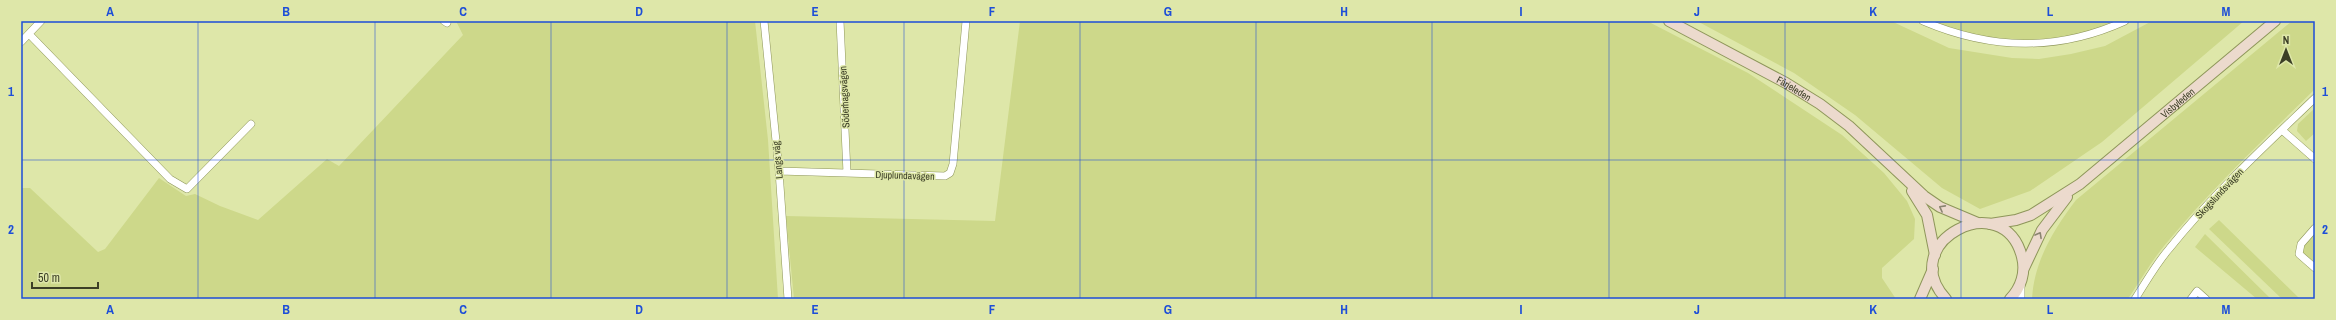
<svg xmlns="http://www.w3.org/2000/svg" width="2336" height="320" font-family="'Archivo Narrow',sans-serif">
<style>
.green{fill:#cdd88a}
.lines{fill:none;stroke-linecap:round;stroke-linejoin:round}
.street-casing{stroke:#8e965a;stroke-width:8}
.secondary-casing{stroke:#8e965a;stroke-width:12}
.street{stroke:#fff;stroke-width:7}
.secondary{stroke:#ecdacd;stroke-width:10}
.oneway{stroke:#8b8571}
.grid{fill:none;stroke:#1d4ed8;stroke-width:1;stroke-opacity:0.55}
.labels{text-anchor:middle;stroke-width:3;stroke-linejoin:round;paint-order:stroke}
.street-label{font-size:10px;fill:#3c3f26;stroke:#dee7a9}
.neatline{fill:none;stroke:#1d4ed8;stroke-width:1.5}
.grid-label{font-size:13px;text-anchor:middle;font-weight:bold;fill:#1d4ed8}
</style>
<rect width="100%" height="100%" fill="#dee7a9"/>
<path class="green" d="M456 21H755L768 140 778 299H21V188H30L98 252 105 249 159 178 186 196 195 194 220 206 258 220 327 159 339 166 463 35Z
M1020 21H1647L1748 73 1842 135 1884 173 1907 201 1915 219 1914 239 1882 268V278L1896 299H794L786 216 995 221Z
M1697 21H1891L1949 48 2012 58 2039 59 2071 54 2105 46 2152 21H2244L2102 142 2030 191 1980 209 1942 188 1855 115 1794 73Z
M1935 21H2113C2065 47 1983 44 1935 21Z
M2292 21H2315V89C2263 140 2210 190 2164 246 2151 262 2140 281 2128 299H2032C2034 261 2054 229 2076 200Z
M2315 108V133L2306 141 2297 131 2298 124Z
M2219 220 2300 299H2282L2209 229Z
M2315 230V266L2300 253 2302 245Z
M2205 234 2271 299H2257L2195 247Z"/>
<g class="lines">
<g class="street-casing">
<path id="street" d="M444 21 447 23
M764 21 779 171 788 299
M840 21 847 173
M1923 21C1991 50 2057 52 2125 21
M29 34 170 179 187 189 251 124
M21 42 41 21
M2282 130 2315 159
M779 171 945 176 950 173 953 164 966 21
M2315 228 2301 244 2299 254 2315 268
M2021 285V299
M2135 299C2146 282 2156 264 2169 249 2213 194 2264 147 2315 98
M2191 299 2197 291 2206 299"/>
</g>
<g class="secondary-casing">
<g id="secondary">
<path id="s1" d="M1669 21 1786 83 1820 104 1849 126 1924 196 1940 207 1978 223"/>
<path d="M1912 191 1927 215 1935 255"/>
<path id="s2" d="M1990 224 2016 220 2031 215 2080 184 2275 21"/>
<path d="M2024 268 2042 230 2067 197"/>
<path d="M1920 299 1933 269"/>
<path d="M1946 299C1894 242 2004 185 2022 257 2026 272 2021 288 2010 299"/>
</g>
</g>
<use href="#street" class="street"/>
<use href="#secondary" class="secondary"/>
</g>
<defs><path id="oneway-chevron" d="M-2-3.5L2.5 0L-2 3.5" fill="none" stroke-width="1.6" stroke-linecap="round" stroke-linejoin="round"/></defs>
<g class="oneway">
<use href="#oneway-chevron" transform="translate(1942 208) rotate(-152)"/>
<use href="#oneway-chevron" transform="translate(2039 235) rotate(-61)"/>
</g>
<path class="grid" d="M198 21V299M375 21V299M551 21V299M727 21V299M904 21V299M1080 21V299M1256 21V299M1432 21V299M1609 21V299M1785 21V299M1961 21V299M2138 21V299M21 160H2315"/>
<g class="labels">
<g class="street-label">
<text dy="4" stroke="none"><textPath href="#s1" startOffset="142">Färjeleden</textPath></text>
<text transform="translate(844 97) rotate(-93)" y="4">Söderhagsvägen</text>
<text dy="4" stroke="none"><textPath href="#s2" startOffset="227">Visbyleden</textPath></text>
<text transform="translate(777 160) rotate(-95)" y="4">Langs väg</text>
<text transform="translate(905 175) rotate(2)" y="4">Djuplundavägen</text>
<text transform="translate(2219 193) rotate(-47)" y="4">Skogslundsvägen</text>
</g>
</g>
<rect width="2336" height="320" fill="none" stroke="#dee7a9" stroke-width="44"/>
<g transform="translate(2286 50)" stroke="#dee7a9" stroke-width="3" paint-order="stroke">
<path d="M0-3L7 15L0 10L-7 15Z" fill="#3c3f26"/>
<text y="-6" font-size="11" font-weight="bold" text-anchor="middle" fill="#3c3f26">N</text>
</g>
<path d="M32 282v6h66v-6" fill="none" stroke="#3c3f26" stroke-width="2"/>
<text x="38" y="282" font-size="12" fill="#3c3f26" stroke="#dee7a9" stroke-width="3" paint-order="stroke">50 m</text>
<rect x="22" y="22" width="2292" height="276" class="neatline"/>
<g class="grid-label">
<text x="110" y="16">A</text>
<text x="286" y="16">B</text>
<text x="463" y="16">C</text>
<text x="639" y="16">D</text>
<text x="815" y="16">E</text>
<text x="992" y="16">F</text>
<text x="1168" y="16">G</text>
<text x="1344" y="16">H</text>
<text x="1521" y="16">I</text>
<text x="1697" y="16">J</text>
<text x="1873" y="16">K</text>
<text x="2050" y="16">L</text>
<text x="2226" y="16">M</text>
<text x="11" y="96">1</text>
<text x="2325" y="96">1</text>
<text x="11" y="234">2</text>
<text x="2325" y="234">2</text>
<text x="110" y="314">A</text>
<text x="286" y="314">B</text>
<text x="463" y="314">C</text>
<text x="639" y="314">D</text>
<text x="815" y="314">E</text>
<text x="992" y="314">F</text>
<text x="1168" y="314">G</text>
<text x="1344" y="314">H</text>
<text x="1521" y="314">I</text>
<text x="1697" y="314">J</text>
<text x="1873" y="314">K</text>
<text x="2050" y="314">L</text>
<text x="2226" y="314">M</text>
</g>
</svg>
